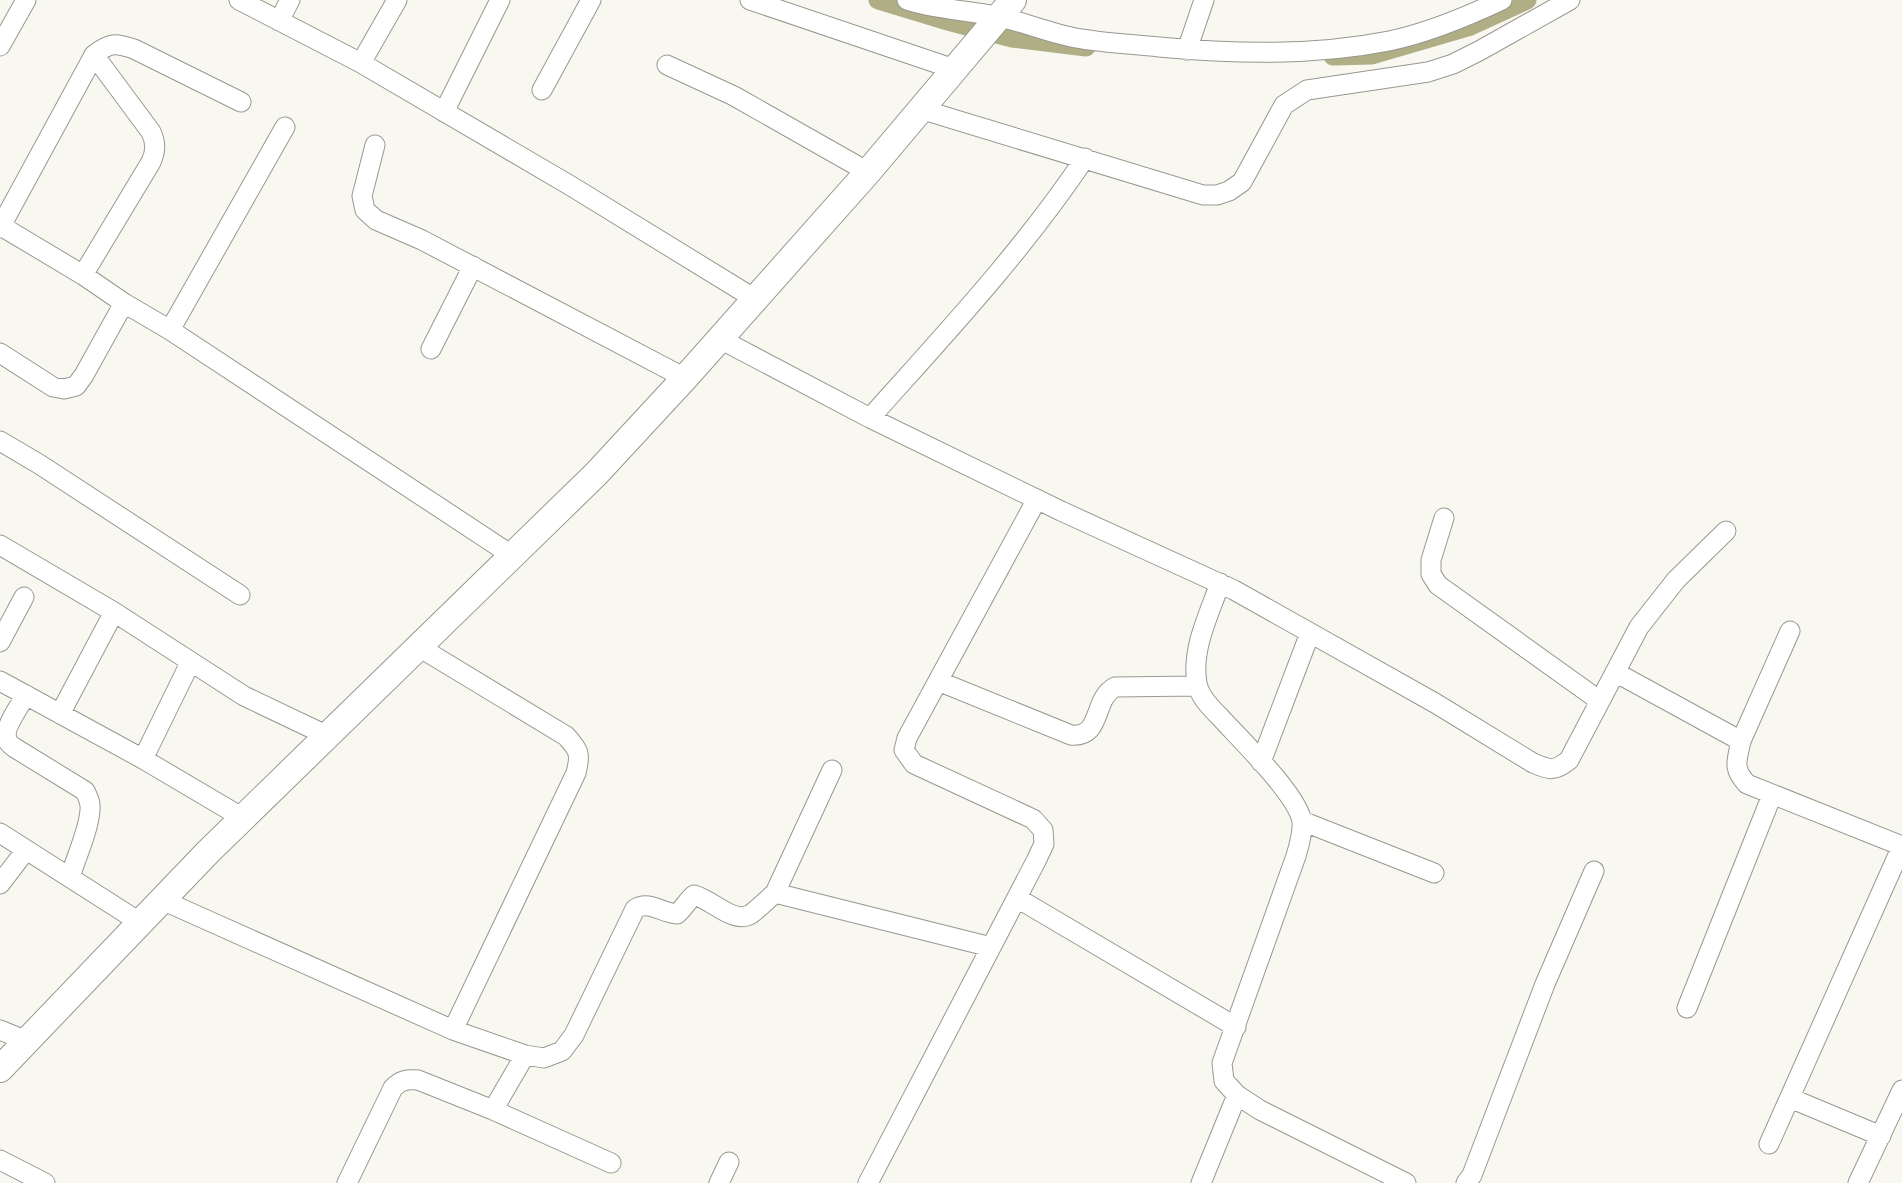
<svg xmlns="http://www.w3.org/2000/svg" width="1902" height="1183" font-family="'Golos Text',sans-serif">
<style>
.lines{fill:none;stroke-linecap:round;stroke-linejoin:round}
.canal{stroke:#b0ae85;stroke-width:19}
.minor-casing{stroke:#989890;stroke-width:21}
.secondary-casing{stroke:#989890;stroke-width:28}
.minor{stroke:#fff;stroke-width:19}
.secondary{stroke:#fff;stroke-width:26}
</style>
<rect width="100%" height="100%" fill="#f8f8f0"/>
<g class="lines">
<path class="canal" d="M878 0 944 20 1012 38 1086 47
M1333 56 1372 55 1468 27 1527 0"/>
<g class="minor-casing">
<path id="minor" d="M239 0 361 63 571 186 755 299
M750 0 954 69
M907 0C937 10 969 10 1000 17 1026 23 1050 33 1076 38 1103 43 1132 44 1159 47 1235 54 1313 56 1389 41 1428 33 1466 17 1502 0
M279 21 290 0
M0 46 26 0
M1187 50 1204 0
M361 63 397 0
M667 65 734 96 868 172
M542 90 591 0
M920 109 1203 195H1217L1229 191 1242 182 1284 105 1307 90 1428 72 1453 64 1479 51 1570 0
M444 112 500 0
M375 145 362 196 365 210 376 220 422 240 685 378
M1 226 83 275 124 303 170 330 513 556
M0 228 94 55C110 42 116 43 134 49L241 102
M83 275 151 162C156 151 156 143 151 132L94 55
M170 330 285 127
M720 339 870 418 1061 511 1234 590 1435 703 1533 763C1550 770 1554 772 1569 760L1639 627 1676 580 1726 531
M431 349 473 266
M0 353 53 387 64 389 76 386 84 375 124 303
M870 418C945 334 1022 252 1085 158
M0 441 39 464 240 595
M1444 518 1431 560V574L1438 585 1600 701
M0 545 114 612 244 696 328 736
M1220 583C1209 615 1191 649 1197 683 1199 696 1211 708 1220 717 1239 738 1299 796 1302 822 1303 833 1299 846 1296 856L1222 1063 1224 1081 1237 1095 1260 1110 1406 1183
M0 642 24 597
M419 647 566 736C579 750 581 754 576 773L453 1030
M1615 672 1741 741 1790 631
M0 681 143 759 243 818
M938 681 1071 735C1103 738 1092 699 1115 687L1197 686
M26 695C20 705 3 729 7 739 8 743 12 746 15 748L85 791C88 797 91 803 90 810 89 829 76 858 70 877
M60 714 114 612
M1741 741C1737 761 1732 768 1747 784L1902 846
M143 759 190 663
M1261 762 1310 633
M832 770 775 893 991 947
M1302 821 1434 873
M0 833 141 923
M0 884 26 850
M1017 898 1236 1027
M162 900 453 1030 525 1055 544 1058 562 1051 574 1035 635 909C649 900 662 913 677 914 684 908 687 901 694 895 711 899 734 925 751 914 759 908 767 900 775 893
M1687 1008 1772 795
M0 1030 27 1041
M1790 1098 1881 1136
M493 1110 611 1163
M1769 1144 1902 846
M0 1160 45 1183
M347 1183 393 1088C401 1080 407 1079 418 1080L493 1110 525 1055
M719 1183 729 1162
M868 1183 1036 861 1044 844 1043 830 1033 819 914 764 904 750 907 738 1037 499
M1201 1183 1237 1095
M1466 1183 1472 1175 1545 984 1594 871
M1858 1183 1902 1090"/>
</g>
<g class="secondary-casing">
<path id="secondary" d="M0 1069 208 852 596 474 685 378 868 172 1013 0"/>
</g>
<use href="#minor" class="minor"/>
<use href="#secondary" class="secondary"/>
</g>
</svg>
